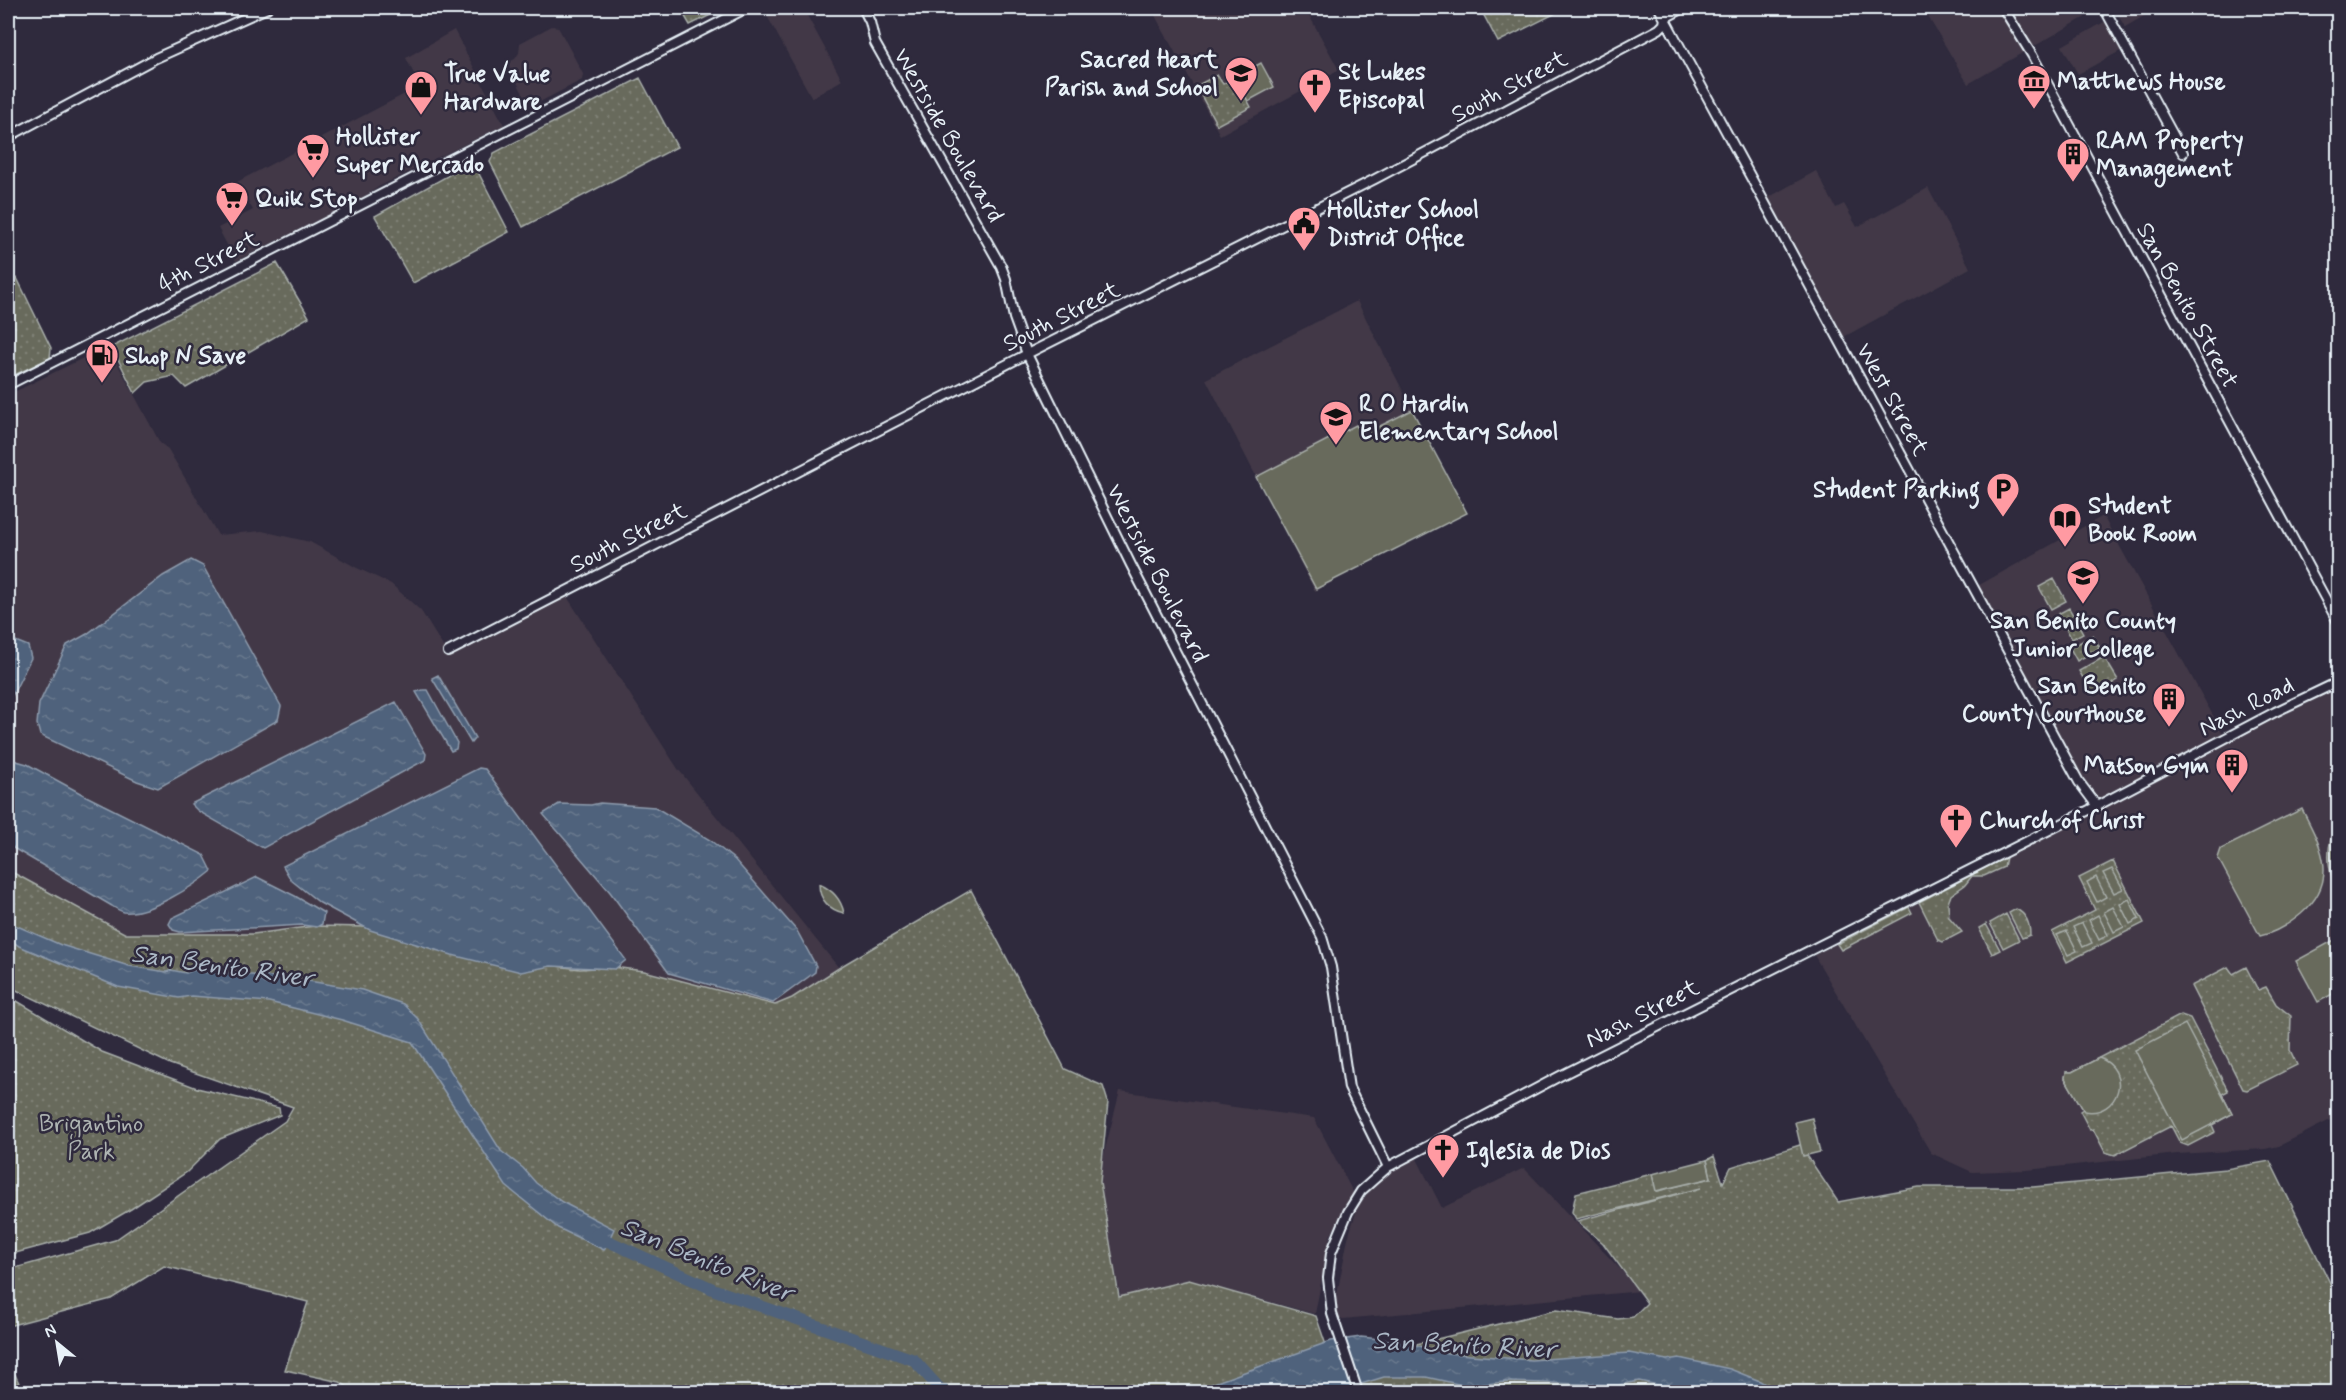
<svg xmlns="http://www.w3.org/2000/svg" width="2346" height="1400" font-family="Mynerve,sans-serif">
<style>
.built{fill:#423947}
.green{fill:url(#green-dots);stroke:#a8aeaa;stroke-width:1.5}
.pitch{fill:#686a5c;stroke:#a8aeaa;stroke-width:1.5}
.water{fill:url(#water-ripples);stroke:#8d9bad;stroke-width:1.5}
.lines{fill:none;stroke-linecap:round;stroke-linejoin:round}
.river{stroke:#50627b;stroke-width:12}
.secondary-casing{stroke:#e8f1f8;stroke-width:12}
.secondary{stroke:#2f2a3d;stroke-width:8}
.labels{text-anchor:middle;stroke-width:5;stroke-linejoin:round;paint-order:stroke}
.poi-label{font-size:24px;font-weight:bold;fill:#e8f1f8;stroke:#2f2a3d;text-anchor:start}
.street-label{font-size:24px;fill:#e8f1f8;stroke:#2f2a3d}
.park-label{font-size:24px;fill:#aeb4b2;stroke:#2f2a3d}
.water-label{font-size:26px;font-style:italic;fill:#abb8c6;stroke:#2f2a3d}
</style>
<defs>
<pattern id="green-dots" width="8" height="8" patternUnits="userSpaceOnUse" patternTransform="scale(1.5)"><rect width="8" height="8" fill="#686a5c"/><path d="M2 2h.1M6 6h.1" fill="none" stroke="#7e8074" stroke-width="1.8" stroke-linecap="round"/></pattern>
<pattern id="water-ripples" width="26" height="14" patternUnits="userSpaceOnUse" patternTransform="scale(1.5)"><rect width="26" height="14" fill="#50627b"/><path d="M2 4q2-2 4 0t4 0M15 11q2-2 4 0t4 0" fill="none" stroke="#69798e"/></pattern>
</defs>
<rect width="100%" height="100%" fill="#2f2a3d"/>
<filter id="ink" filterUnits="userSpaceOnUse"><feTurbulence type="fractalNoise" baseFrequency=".0167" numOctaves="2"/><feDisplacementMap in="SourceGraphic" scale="12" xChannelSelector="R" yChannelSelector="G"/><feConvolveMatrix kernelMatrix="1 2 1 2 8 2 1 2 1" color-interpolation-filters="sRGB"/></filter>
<g filter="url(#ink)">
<path class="built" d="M777 8H803L842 80 812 98 766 14Z
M1151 8H1305L1339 70 1220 135Z
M1923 8H2101L1968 84Z
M2133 8H2145L2149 13 2125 27 2118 15Z
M2106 21 2122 50 2078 74 2062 46Z
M552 26 558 27 583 74 582 80 530 107 507 63 515 59 519 53 520 43Z
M454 30 504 125 380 186 362 198 236 261 218 228 253 210 237 182 420 86 406 58Z
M1816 171 1836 208 1844 204 1857 227 1928 188 1970 268 1838 340 1764 200Z
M1357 301 1465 513 1315 591 1206 379Z
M108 346 160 443 168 449 218 535 262 531 310 542 357 568 391 584 421 611 447 653 564 592 678 769 847 978 788 1015 128 935 8 870V395Z
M2103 516 2227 741 2338 686V1116L2279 1146 2265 1149 2177 1154 2027 1170 1972 1172 1931 1153 1814 955 2094 809 1974 588Z
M1120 1091 1314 1118 1355 1196 1330 1236 1315 1314 1190 1280 1121 1299 1097 1181Z
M1416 1157 1442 1208 1524 1168 1641 1291 1332 1320 1348 1238 1358 1206 1374 1185 1399 1166Z"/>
<path class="green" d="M680 8H725L690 25Z
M1480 8H1566L1498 42Z
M1217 75 1223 84 1235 77 1251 107 1217 125 1196 86Z
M640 78 677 147 523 227 490 162 494 153Z
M467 165 476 168 509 232 413 283 375 216Z
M277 263 309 317 186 388 174 376 147 382 135 393 112 347Z
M17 278 51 348 50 358 8 378V283Z
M2054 579 2066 601 2051 609 2039 587Z
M2069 608 2083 633 2072 639 2058 614Z
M2093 635 2100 648 2077 661 2070 648Z
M2104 657 2118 680 2093 695 2079 671Z
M2006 857 2004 867 1984 876H1972L1965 885 1951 895 1948 903 1949 917 1962 932 1943 942 1938 940 1919 902Z
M2113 861 2144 923 2067 962 2052 932 2095 910 2079 878Z
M8 870 126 934H253L315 926 367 927 506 960 580 969 613 967 644 971 775 1005 792 998 845 964 971 890 1065 1069 1103 1086 1108 1102 1100 1182 1119 1297 1189 1280 1316 1316 1342 1392H355L340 1382 285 1370 308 1302 164 1266 111 1299 8 1326V1270L115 1240 285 1121 293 1107 170 1064 8 986Z
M1909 907 1912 913 1841 950 1837 944Z
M2016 909C2026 914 2030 924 2030 935L2022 938 2009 913Z
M2006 914 2019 940 2003 948 1990 923Z
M1986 924 2000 950 1992 954 1979 928Z
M2228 967 2233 974 2246 967 2258 990 2266 987 2276 1004 2291 1016 2290 1050 2297 1065 2247 1090 2243 1089 2191 986Z
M8 998 17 1001 102 1052 197 1088 279 1108 280 1115 220 1139 187 1172 131 1209 90 1233 8 1255Z
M2181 1015 2190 1018 2228 1091 2222 1094 2232 1114 2212 1125 2215 1132 2188 1146 2180 1143 2171 1126 2115 1155 2105 1152 2093 1129 2090 1130 2080 1111 2083 1109 2065 1078 2066 1072H2072Z
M1800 1145 1838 1202 1919 1187H2033L2226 1169 2270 1161 2338 1299V1392H1363L1349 1343 1396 1349 1556 1310 1618 1319 1633 1317 1647 1303 1603 1243 1577 1221 1701 1188 1576 1219 1572 1212 1576 1193 1652 1174 1657 1191 1711 1178 1707 1160 1714 1156 1723 1183 1731 1167Z
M8 1359 23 1392H8Z"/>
<path class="pitch" d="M1261 63 1274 87 1248 101 1235 77Z
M1412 410 1467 513 1316 589 1256 477 1356 425 1362 435Z
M2302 809C2322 848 2340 880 2301 914 2289 924 2275 933 2260 936L2218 858 2221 849Z
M2338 822V887L2335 886C2326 864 2326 843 2338 822Z
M2112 869 2123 889 2114 893 2103 873Z
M2096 877 2106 897 2097 902 2087 882Z
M819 884C833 890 841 899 844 913 830 910 819 900 819 884Z
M2129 899 2139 919 2130 924 2120 904Z
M2113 907 2124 927 2114 932 2104 912Z
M2098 915 2108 935 2099 940 2089 920Z
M2082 923 2092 943 2083 947 2073 927Z
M2067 931 2077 951 2068 955 2057 935Z
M2338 938V991L2318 1002 2296 961Z
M2185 1024 2232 1114 2182 1140 2135 1050Z
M2099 1058C2133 1070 2119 1118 2084 1111L2065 1078 2066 1072H2072Z
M1812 1118 1820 1152 1803 1156 1795 1122Z
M1707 1160 1711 1178 1656 1191 1652 1174Z"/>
<path class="water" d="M191 560 203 566 281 706 278 720 158 788 137 781 40 735 37 724 39 704 67 645 87 634 163 576Z
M8 638 28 646 31 658 8 704Z
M438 675 475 738 471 743 432 678Z
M423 690H428L457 743 456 749 451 751 416 692Z
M396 702 426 754 425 760 263 848 198 811 191 804Z
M13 760 27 764 82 794 204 855 212 871C194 886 148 915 124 912 120 911 115 908 112 906L8 845V763Z
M479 768 485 769 626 960 615 969 551 966 521 972 452 955 370 930 320 903 291 880 283 866Z
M600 803 655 807 710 840 735 860 797 931 816 966 815 972 773 1003 669 973 610 892 543 814 559 804 591 805Z
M257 877 295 896 324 913 322 924 317 927 302 925 180 932 173 930 169 924 172 918Z
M8 922 61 945 129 966 167 972 171 970 186 973 193 970 297 979 362 990 403 1004 418 1019 501 1151 523 1168 536 1183 562 1202 614 1229 604 1250 558 1228 506 1186 412 1042 342 1020 269 1002 191 996 179 998 118 987 19 946 8 938Z
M1361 1337 1399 1341 1447 1353 1531 1360 1629 1353 1667 1360 1679 1358 1730 1369 1760 1381 1779 1392H1690L1639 1381 1618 1385 1505 1382 1467 1386 1426 1377H1384L1335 1392H1164L1197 1389 1331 1341Z"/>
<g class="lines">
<path class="river" d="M596 1234 600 1241H608L715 1290 914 1360 939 1388 947 1392"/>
<g class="secondary-casing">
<path id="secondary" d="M863 8 870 22 875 43 1001 266 1006 279 1014 318 1027 354 1131 565 1322 937 1331 967 1349 1088 1388 1167
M1659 8 2079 782 2097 806
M2003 8 2032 55 2338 622
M2104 8 2183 153
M8 137 156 58 267 8
M8 385 747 8
M448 652 1027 354 1375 179 1659 29 1664 24 1665 18 1684 8
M1358 1392 1332 1314 1328 1278 1331 1253 1348 1212 1361 1191 1388 1167 1560 1076 2093 808 2275 712 2338 682"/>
</g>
<use href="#secondary" class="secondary"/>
</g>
</g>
<defs>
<g id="school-pin" transform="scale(1.725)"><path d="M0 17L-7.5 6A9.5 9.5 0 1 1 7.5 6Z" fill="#ff9aa2" stroke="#2f2a3d"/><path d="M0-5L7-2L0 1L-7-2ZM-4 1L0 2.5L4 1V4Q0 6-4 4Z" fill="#111"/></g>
<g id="museum-pin" transform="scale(1.725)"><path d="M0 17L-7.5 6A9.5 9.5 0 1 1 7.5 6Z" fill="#ff9aa2" stroke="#2f2a3d"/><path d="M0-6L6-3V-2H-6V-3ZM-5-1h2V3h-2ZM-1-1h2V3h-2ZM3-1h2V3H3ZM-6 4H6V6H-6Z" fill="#111"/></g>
<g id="church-pin" transform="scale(1.725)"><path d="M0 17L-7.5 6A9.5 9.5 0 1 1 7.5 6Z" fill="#ff9aa2" stroke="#2f2a3d"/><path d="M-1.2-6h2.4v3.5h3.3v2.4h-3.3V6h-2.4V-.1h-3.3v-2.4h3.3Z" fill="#111"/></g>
<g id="shop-pin" transform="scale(1.725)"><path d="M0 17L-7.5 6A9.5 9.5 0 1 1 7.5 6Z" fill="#ff9aa2" stroke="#2f2a3d"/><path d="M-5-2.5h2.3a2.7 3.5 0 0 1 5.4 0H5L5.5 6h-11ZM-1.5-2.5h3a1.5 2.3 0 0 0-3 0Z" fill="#111"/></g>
<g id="supermarket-pin" transform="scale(1.725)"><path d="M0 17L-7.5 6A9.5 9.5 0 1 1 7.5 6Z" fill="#ff9aa2" stroke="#2f2a3d"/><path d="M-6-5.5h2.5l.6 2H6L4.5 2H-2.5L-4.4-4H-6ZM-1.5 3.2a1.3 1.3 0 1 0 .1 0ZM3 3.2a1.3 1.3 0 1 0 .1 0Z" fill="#111"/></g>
<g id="building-pin" transform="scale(1.725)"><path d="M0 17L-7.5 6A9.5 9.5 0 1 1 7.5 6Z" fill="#ff9aa2" stroke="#2f2a3d"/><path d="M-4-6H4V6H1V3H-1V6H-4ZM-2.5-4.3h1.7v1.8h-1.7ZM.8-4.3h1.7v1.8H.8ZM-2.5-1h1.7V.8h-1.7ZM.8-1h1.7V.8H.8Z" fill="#111"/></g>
<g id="civic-pin" transform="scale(1.725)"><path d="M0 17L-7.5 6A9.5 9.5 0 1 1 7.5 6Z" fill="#ff9aa2" stroke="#2f2a3d"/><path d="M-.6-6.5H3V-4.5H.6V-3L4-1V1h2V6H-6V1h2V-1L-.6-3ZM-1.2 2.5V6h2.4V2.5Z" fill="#111"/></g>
<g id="fuel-pin" transform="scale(1.725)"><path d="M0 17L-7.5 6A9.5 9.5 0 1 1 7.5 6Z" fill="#ff9aa2" stroke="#2f2a3d"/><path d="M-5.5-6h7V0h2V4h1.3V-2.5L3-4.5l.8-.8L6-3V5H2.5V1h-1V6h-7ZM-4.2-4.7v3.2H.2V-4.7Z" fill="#111"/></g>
<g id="parking-pin" transform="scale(1.725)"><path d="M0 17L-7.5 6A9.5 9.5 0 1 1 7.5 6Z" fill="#ff9aa2" stroke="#2f2a3d"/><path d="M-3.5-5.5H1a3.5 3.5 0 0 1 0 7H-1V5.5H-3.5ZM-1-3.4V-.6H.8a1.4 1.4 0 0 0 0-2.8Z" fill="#111"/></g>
<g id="library-pin" transform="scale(1.725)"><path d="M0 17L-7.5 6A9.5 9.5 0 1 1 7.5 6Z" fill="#ff9aa2" stroke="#2f2a3d"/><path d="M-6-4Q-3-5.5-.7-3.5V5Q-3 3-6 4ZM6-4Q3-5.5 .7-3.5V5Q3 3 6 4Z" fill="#111"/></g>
</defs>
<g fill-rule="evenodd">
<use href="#school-pin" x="1241" y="73"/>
<use href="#museum-pin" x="2034" y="81"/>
<use href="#church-pin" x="1315" y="85"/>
<use href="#shop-pin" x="421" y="87"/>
<use href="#supermarket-pin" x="313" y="150"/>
<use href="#building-pin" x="2073" y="154"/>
<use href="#supermarket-pin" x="232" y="198"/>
<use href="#civic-pin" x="1304" y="223"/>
<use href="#fuel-pin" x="102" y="355"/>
<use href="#school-pin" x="1336" y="417"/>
<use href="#parking-pin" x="2003" y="489"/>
<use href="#library-pin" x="2065" y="519"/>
<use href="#school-pin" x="2083" y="576"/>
<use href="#building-pin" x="2169" y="699"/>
<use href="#building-pin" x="2232" y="765"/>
<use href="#church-pin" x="1956" y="820"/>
<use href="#church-pin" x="1443" y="1150"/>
</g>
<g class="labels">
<g class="poi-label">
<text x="1218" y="67" text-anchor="end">Sacred Heart<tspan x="1218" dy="28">Parish and School</tspan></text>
<text x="1338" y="79">St Lukes<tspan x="1338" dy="28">Episcopal</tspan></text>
<text x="444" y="81">True Value<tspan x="444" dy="28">Hardware</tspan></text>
<text x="2057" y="89">Matthews House</text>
<text x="336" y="144">Hollister<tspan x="336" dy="28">Super Mercado</tspan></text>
<text x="2096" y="148">RAM Property<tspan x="2096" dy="28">Management</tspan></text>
<text x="255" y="206">Quik Stop</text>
<text x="1327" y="217">Hollister School<tspan x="1327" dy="28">District Office</tspan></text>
<text x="125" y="363">Shop N Save</text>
<text x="1359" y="411">R O Hardin<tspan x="1359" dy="28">Elementary School</tspan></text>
<text x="1980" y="497" text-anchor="end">Student Parking</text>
<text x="2088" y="513">Student<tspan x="2088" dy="28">Book Room</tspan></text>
<text x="2083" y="628" text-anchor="middle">San Benito County<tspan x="2083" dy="28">Junior College</tspan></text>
<text x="2146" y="693" text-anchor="end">San Benito<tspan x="2146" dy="28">County Courthouse</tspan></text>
<text x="2209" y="773" text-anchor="end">Matson Gym</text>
<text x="1979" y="828">Church of Christ</text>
<text x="1466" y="1158">Iglesia de Dios</text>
</g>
<g class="street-label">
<text transform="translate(1509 86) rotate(-28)" y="8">South Street</text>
<text transform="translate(949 135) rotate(60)" y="8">Westside Boulevard</text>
<text transform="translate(208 261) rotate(-27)" y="8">4th Street</text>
<text transform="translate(2188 305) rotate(61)" y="8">San Benito Street</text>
<text transform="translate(1061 316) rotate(-27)" y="8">South Street</text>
<text transform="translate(1893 399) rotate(61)" y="8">West Street</text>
<text transform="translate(628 537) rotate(-27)" y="8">South Street</text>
<text transform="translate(1158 573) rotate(63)" y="8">Westside Boulevard</text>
<text transform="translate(2246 706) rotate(-27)" y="8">Nash Road</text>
<text transform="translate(1642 1013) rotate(-27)" y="8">Nash Street</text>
</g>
<g class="park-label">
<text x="91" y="1131">Brigantino<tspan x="91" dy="28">Park</tspan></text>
</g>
<g class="water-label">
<text transform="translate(222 965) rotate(8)" y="9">San Benito River</text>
<text transform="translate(707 1259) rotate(22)" y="9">San Benito River</text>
<text transform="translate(1464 1344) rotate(3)" y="9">San Benito River</text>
</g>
</g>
<rect width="2346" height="1400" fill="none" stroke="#2f2a3d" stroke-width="30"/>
<rect x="15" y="15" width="2316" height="1370" fill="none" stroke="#e8f1f8" stroke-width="2" filter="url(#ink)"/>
<g transform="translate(57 1343) rotate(330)" stroke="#2f2a3d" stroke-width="4.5" paint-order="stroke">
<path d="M0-4.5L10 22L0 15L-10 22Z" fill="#e8f1f8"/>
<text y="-9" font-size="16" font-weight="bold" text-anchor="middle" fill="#e8f1f8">N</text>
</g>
</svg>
